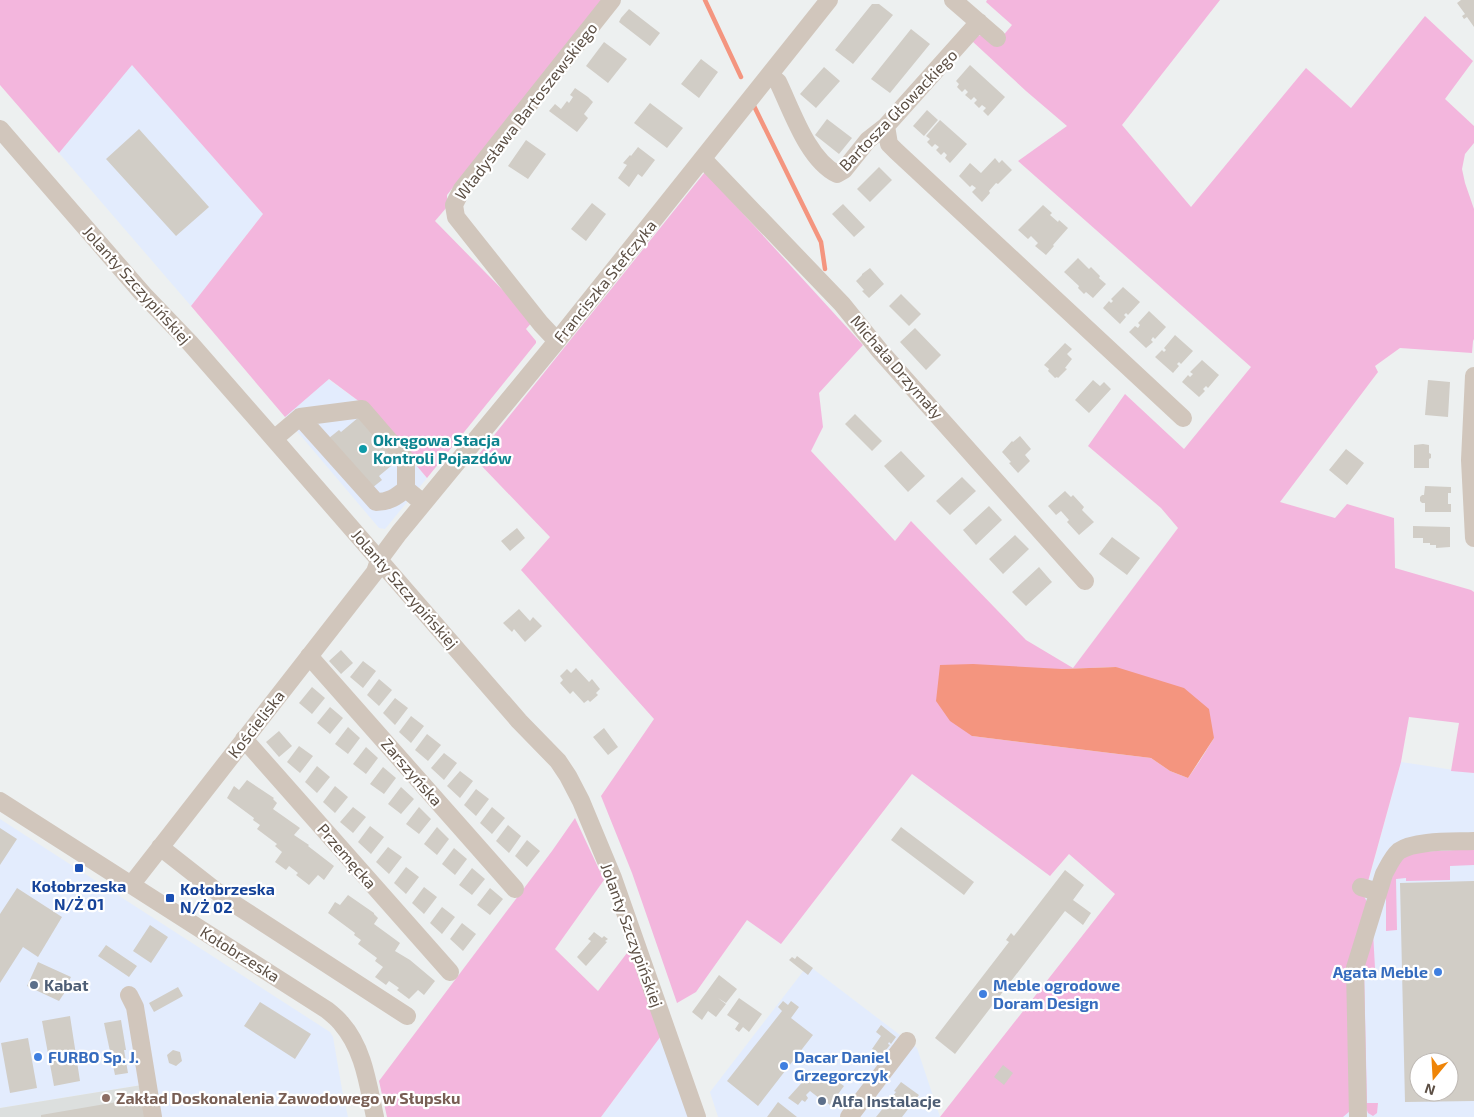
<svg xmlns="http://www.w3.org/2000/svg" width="1474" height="1117" font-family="'Exo 2',sans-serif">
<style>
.commercial{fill:#e3ecfd;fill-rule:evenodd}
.education{fill:#dcdfde}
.green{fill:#f3b6dd;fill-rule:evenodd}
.water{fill:#f4957f}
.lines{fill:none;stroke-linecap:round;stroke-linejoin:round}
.stream{stroke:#f4957f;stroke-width:4.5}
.building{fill:#d1cdc6;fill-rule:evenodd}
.minor{stroke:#d1c6bc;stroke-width:18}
.culture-dot{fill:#0f9aa8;stroke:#fff;stroke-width:2}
.transit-dot{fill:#1a4fb4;stroke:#fff;stroke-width:2}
.shop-dot{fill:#3f7fe0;stroke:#fff;stroke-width:2}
.service-dot{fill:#5c6f8a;stroke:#fff;stroke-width:2}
.education-dot{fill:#8d6e63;stroke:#fff;stroke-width:2}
.labels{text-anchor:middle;stroke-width:4.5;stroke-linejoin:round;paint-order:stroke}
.street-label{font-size:16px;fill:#5c4f44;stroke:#fff}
.culture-label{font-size:16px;font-weight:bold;fill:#0d838f;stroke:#fff;text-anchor:start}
.transit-label{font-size:16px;font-weight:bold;fill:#164399;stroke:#fff}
.shop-label{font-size:16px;font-weight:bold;fill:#366cbe;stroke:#fff;text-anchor:start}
.service-label{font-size:16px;font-weight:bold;fill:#4e5e75;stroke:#fff;text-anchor:start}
.education-label{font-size:16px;font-weight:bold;fill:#785e54;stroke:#fff;text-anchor:start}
</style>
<rect width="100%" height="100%" fill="#edf0f0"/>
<path class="commercial" d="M132 64 263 214 191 306 59 153Z
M328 379 368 408 427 478 385 529 379 528 285 417Z
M1401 762 1474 773V1117H1338L1337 1106H1349L1348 956ZM1419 1062H1449V1092H1419Z
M0 819 330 1032 333 1037 343 1095 348 1117H153L147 1084 0 1108Z
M808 965 917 1048 940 1117H718L710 1092Z
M661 1036 688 1117H601Z"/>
<path class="education" d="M148 1084 153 1117H0V1108Z"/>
<path class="green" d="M0 0H602L447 195V207L435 221 533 321 526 329 536 341V343L427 478 368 408 329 379 285 417 191 306 263 214 132 65 59 153 0 85Z
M987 0H1220L1122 125 1191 207 1306 68 1351 108 1425 16 1473 61 1445 99 1474 126V143L1465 154 1462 169 1465 183 1474 209V339L1473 341 1472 353 1400 348 1375 366 1378 372 1280 502 1335 518 1347 504 1394 518 1395 568 1471 590 1474 592V773L1451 771 1459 723 1409 717 1401 762 1364 896 1367 902 1350 1111 1343 1117H940L1115 894 1069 854 1050 876 912 774 781 944 747 920 696 992 677 1003 632 873 601 796 654 719 521 570 550 537 475 459 705 172 863 345 819 393 823 427 811 451 895 541 911 521 1026 640 1073 668 1178 528 1161 508 1088 446 1125 394 1184 449 1251 367 1018 161 1067 126 1026 91 972 41C979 30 988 37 996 44L1012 25 986 2ZM1116 667 1214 738 1199 762 1188 778 1170 771 1151 758 972 736 1062 669Z
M575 818 604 880 555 949 598 991 630 949 661 1036 601 1117H387L379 1081 552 851Z
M1474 849V865L1450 866V880L1406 881V878L1396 879 1397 930 1386 931V892L1397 865 1405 857 1417 852Z
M1373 932 1375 968H1364L1367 1103H1378L1377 1113 1373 1116 1368 1113 1366 1108 1363 971Z"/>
<path class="water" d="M973 664 1062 669 1116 667 1184 688 1209 709 1214 738 1188 778 1170 771 1151 758 972 736 950 721 936 701 940 665Z"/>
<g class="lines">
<path class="stream" d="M705 0 741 77
M754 106 821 242 825 269"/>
</g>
<path class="building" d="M1461 0H1474V27L1467 17 1464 19 1462 16 1465 14 1457 3Z
M872 4H879L893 15 853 64 835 50Z
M629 9 660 33 650 46 619 22 621 18Z
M911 29 930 44 890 93 871 79Z
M604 42 627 59 608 83 586 66Z
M701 59 718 72 699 98 681 84Z
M970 65 1005 97 988 116 983 111 986 108 982 105 979 108 974 103 977 100 974 97 971 100 965 95 968 92 965 89 962 92 957 87 959 84 956 81Z
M824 67 840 81 816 108 800 94Z
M575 88 588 97 593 102 584 114 588 118 577 132 549 111 555 104 561 109 567 101 569 103 573 97 570 95Z
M650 103 683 128 667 148 634 123Z
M927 110 938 120 924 136 913 126Z
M827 119 852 138 839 154 815 135Z
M940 120 967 144 950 163 945 158 947 155 944 152 941 155 936 150 939 147 935 144 932 147 927 142 930 139 926 136Z
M139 129 209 207 176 236 106 159Z
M526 140 546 154 528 179 508 166Z
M638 147 655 160 642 177 638 174 629 187 618 178 627 165 623 163 630 155 631 156Z
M995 158 999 163 1002 160 1012 170 998 184 996 183 989 191 990 193 982 202 972 192 976 188 972 185 970 187 959 176 970 163 981 173Z
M879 167 892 180 870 202 857 189Z
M592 203 606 214 586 241 571 229Z
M843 204 865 227 854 237 832 214Z
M1043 205 1052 213 1050 215 1058 222 1059 220 1068 228 1053 245 1054 246 1046 255 1035 246 1038 243 1031 236 1028 239 1018 230Z
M1078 258 1089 269 1091 267 1100 276 1099 278 1106 284 1093 298 1086 292 1084 294 1078 288 1079 286 1064 272Z
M870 268 884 284 869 298 862 291 864 290 856 281 862 275V274Z
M1123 287 1140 302 1128 315 1126 313 1124 315 1126 317 1120 324 1103 308 1109 301 1111 303 1113 301 1111 299Z
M901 294 921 314 909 326 889 306Z
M1149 311 1166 327 1155 339 1153 337 1151 340 1153 342 1146 348 1129 332 1135 326 1138 328 1140 325 1138 323Z
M915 328 941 355 926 370 900 342Z
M1175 335 1193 351 1181 364 1179 362 1177 364 1179 366 1173 373 1155 357 1162 350 1164 352 1166 350 1164 348Z
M1065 343 1072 349 1067 354 1072 359 1065 368 1067 369 1058 378 1057 377 1055 378 1048 371 1049 369 1044 365Z
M1202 360 1219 375 1208 388 1206 386 1203 389 1205 391 1199 397 1182 382 1188 375 1190 377 1193 374 1190 372Z
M1093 380 1100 386 1104 382 1111 389 1089 413 1075 400Z
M1428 380 1450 382 1448 417 1425 415Z
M855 414 882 441 872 451 845 424Z
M359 417 397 461 379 476 382 480 372 488 329 438 339 430 341 432Z
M1020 436 1031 449 1025 455 1030 461 1018 473 1009 463 1011 462 1002 452 1012 441 1013 442Z
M1423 444 1429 445V453L1431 454V458L1429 459V468H1414V445Z
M1346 449 1364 463 1347 485 1329 470Z
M901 451 925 476 908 492 884 466Z
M962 477 976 491 950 515 936 501Z
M1425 486 1451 487V493H1448V504H1451V512H1425V503H1422L1420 501V497L1422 495H1424Z
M1065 491 1071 497 1073 495 1084 507 1082 510 1094 522 1079 535 1067 522 1069 520 1061 511 1056 515 1048 506Z
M989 506 1002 520 976 545 963 530Z
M1413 526 1450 527V547L1436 548V545H1430V543H1423V538H1413Z
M517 528 525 538 510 551 501 541Z
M1015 535 1029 549 1003 574 989 559Z
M1112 537 1140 558 1127 575 1099 554Z
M1039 567 1052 582 1026 606 1012 592Z
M519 609 530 621 533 617 542 626 525 642 514 629 512 632 503 623Z
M341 650 353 663 341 674 329 661Z
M363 661 376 671 363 688 350 677Z
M576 668 589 682 592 679 600 689 596 693 598 695 590 702 588 700 584 703 573 691 570 694 560 683 563 680 560 676 567 669 571 673Z
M379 679 392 690 379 706 367 695Z
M312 687 325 698 312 714 299 703Z
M395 698 408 708 395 725 383 713Z
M330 707 343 718 330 734 317 723Z
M411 716 424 726 411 743 399 732Z
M348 727 360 738 348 754 335 744Z
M604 728 618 747 608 755 593 737Z
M279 731 292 746 279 757 266 742Z
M427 734 441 745 428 761 415 750Z
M299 746 313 756 300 773 287 762Z
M366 747 378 758 366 774 353 764Z
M444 753 457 763 444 780 431 768Z
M317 766 330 777 317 793 305 782Z
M383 767 396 778 384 794 370 784Z
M460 771 473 781 460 798 447 786Z
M247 780 274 798 273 799 277 803 273 809 300 828 294 835 309 845 308 846 334 866 324 880 318 875 309 885 296 875 298 873 289 866 286 870 275 862 282 852 275 846 277 844 257 829 260 825 253 820 254 818 227 798 234 786 239 790Z
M335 786 348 797 335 813 323 802Z
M401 787 414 799 401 814 388 804Z
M476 789 489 799 476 816 464 805Z
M353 807 366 817 353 833 340 822Z
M419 807 431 819 419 834 406 824Z
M492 807 505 818 492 834 480 823Z
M508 825 521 836 509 853 496 841Z
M370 826 384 837 371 854 358 842Z
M437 827 449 839 437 855 424 844Z
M901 827 974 882 964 895 891 840Z
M0 828 17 839 0 865Z
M527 840 540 851 527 867 515 856Z
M388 847 402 857 389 874 376 862Z
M454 848 467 859 455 875 442 864Z
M406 867 419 877 406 894 394 883Z
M472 868 485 879 472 895 459 885Z
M1065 870 1084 885 1073 900 1091 913 1083 925 1065 911 955 1054 935 1038 1009 942 1006 940 1011 933 1014 936Z
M1474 881V1101L1405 1102 1400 883ZM1419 1062H1449V1092H1419Z
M424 887 437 897 424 914 412 903Z
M17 888 62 917 38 957 23 947 0 983V914Z
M490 888 503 899 490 915 477 905Z
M348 895 374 913V914L378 918 374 924 400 943 395 951 410 960 435 981 424 995 418 990 409 999 397 990 399 988 389 981 386 985 375 977 383 967 375 961 377 958 358 944 361 940 354 935 355 933 328 913 335 902 340 905Z
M442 907 455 917 442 934 430 923Z
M462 923 476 934 463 951 450 939Z
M150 925 168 937 151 963 133 951Z
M594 932 602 938 604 936 608 939 605 941 607 942 586 966 577 957 591 941 588 939Z
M106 945 137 966 129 977 98 956Z
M797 956 813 968 808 975 789 960 792 957 795 959Z
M38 962 71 977 65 988 67 989 59 1001 27 986Z
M719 975 737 989 726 1003 718 998 726 1004 716 1017 708 1011 702 1020 692 1012Z
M178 987 183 996 154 1012 149 1003Z
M739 998 762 1014 749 1032 743 1027 739 1032 735 1029 739 1023 727 1015Z
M783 1001 788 1005 791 1001 799 1007 791 1018 813 1035 758 1106 727 1081 782 1011 778 1007Z
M260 1002 311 1034 295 1059 244 1026Z
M70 1016 80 1081 54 1086 42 1021Z
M121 1020 126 1050H124L128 1073 115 1075 104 1023Z
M881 1025 896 1037 891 1044 889 1042 888 1044 890 1045 882 1055 872 1049 881 1036 876 1032Z
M28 1038 37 1088 10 1093 1 1043Z
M173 1050 180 1052 182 1061 176 1066 169 1063 167 1055Z
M1003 1065 1013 1073 1004 1085 994 1077Z
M818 1073 831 1083 834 1079 844 1086 830 1105 826 1102 823 1107 817 1102 819 1098 810 1091 806 1095 808 1098 805 1102 802 1100 798 1105 788 1098 807 1077 812 1081Z
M901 1082 919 1095 902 1117H876L896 1092 894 1091Z
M146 1097 149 1117H41V1115Z
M778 1102 797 1117H767Z"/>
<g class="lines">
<path class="minor" d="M953 0 997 38
M770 75 778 82C792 111 808 160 837 174L844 170 868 140 886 126 979 22
M886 126 889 144 896 151 1183 418
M0 129 143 294 190 343 274 439 519 721 558 761 568 776 581 801 613 878 697 1117
M703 159 842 304 880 351 1085 581
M557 341 541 324 456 217 454 205 462 189 612 0
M1474 376 1470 460 1474 538
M300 417 362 409 406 460V489
M274 439 300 417 376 502C389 502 396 497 406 489L423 503
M309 656 515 889
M244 739 450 972
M0 801 327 1010C332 1014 337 1018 341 1023 364 1049 368 1085 375 1117
M160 847 225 898 407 1016
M131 885 375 572 379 560 399 533 557 341 829 0
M1361 887 1378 892
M129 995 135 1007 153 1117
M849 1117 907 1041
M1358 1117 1355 968 1384 874C1388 867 1392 857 1399 851 1416 840 1454 842 1474 841"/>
</g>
<circle class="culture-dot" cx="363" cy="449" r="5"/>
<g class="transit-dot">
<rect x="74" y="863" width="10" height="10" rx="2.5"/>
<rect x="165" y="893" width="10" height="10" rx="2.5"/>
</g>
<g class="shop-dot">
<circle cx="1438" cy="972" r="5"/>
<circle cx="983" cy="994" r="5"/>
<circle cx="38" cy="1057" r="5"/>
<circle cx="784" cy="1066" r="5"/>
</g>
<g class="service-dot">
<circle cx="34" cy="985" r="5"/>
<circle cx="822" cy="1101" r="5"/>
</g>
<circle class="education-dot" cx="106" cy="1098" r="5"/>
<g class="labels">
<g class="street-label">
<text transform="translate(898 110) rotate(-46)" y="6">Bartosza Głowackiego</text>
<text transform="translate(526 111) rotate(-52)" y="6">Władysława Bartoszewskiego</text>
<text transform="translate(605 281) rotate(-51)" y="6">Franciszka Stefczyka</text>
<text transform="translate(137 285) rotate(48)" y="6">Jolanty Szczypińskiej</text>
<text transform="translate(897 367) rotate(49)" y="6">Michała Drzymały</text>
<text transform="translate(405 589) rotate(49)" y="6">Jolanty Szczypińskiej</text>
<text transform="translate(256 724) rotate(-52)" y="6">Kościeliska</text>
<text transform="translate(412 772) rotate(49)" y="6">Zarszyńska</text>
<text transform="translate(347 856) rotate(49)" y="6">Przemęcka</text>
<text transform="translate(632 935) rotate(70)" y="6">Jolanty Szczypińskiej</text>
<text transform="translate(240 954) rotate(32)" y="6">Kołobrzeska</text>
</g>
<g class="culture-label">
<text x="373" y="446">Okręgowa Stacja<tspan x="373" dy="18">Kontroli Pojazdów</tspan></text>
</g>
<g class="transit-label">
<text x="79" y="892">Kołobrzeska<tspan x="79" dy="18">N/Ż 01</tspan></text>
<text x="180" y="895" text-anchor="start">Kołobrzeska<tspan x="180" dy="18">N/Ż 02</tspan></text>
</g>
<g class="shop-label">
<text x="1428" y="978" text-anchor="end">Agata Meble</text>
<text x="993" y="991">Meble ogrodowe<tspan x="993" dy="18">Doram Design</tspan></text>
<text x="48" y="1063">FURBO Sp. J.</text>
<text x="794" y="1063">Dacar Daniel<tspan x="794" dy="18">Grzegorczyk</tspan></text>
</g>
<g class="service-label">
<text x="44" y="991">Kabat</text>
<text x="832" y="1107">Alfa Instalacje</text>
</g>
<g class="education-label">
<text x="116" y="1104">Zakład Doskonalenia Zawodowego w Słupsku</text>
</g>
</g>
<g transform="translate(1434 1077) rotate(198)"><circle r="24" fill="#ffffff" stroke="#beb9b4"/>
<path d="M0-4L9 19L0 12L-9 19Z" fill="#ef8508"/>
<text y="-8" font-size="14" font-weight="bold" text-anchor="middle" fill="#5c4f44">N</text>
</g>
</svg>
